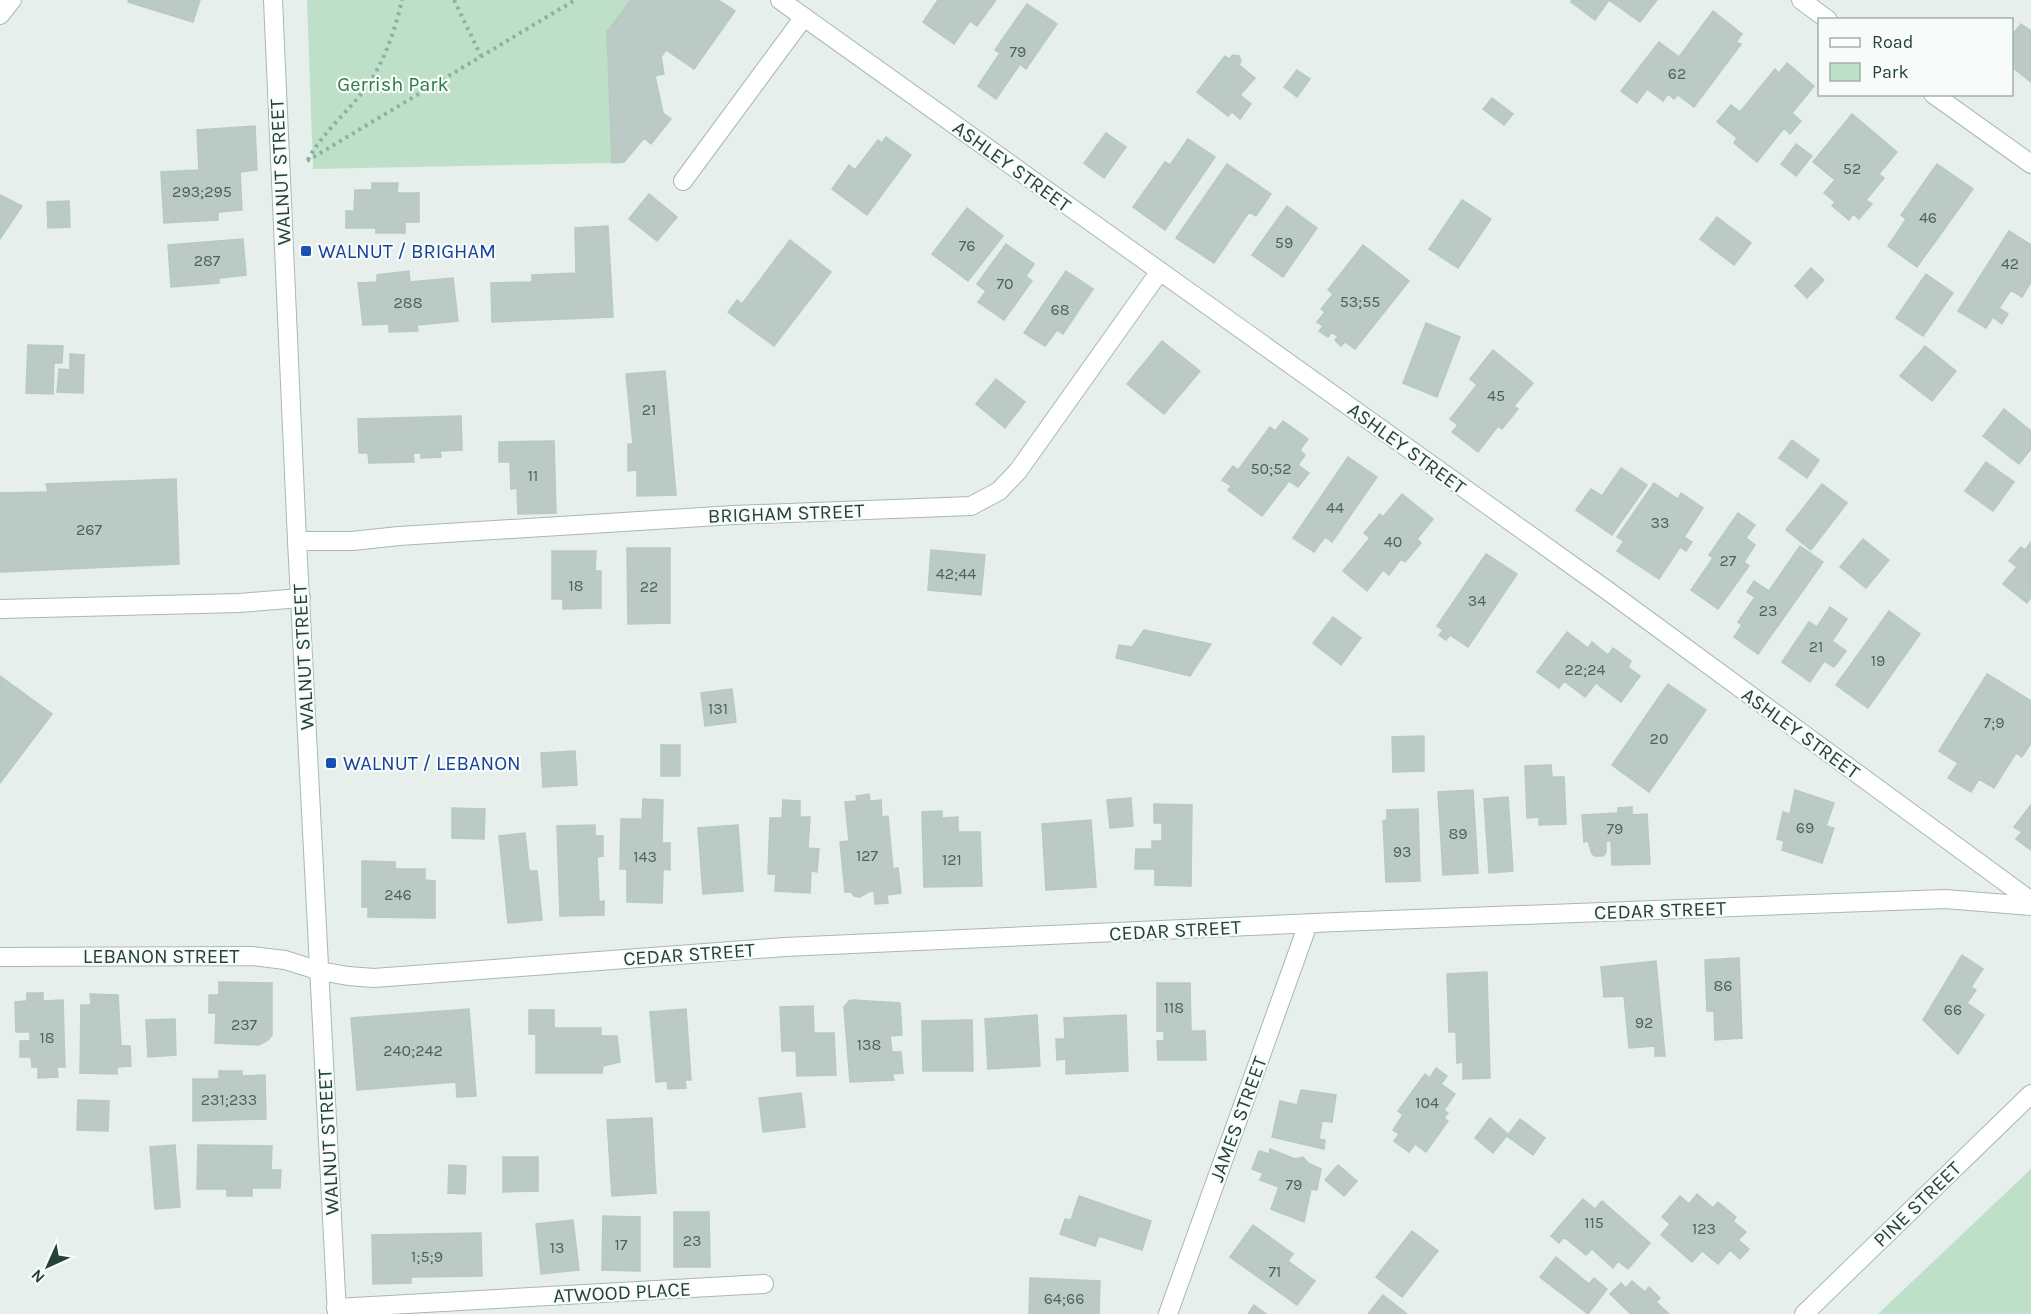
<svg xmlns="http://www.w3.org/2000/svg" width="2031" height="1314" font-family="Karla,sans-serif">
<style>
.green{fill:#bfe0c8}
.building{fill:#bbcac4;stroke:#b8c9c2;stroke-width:1.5}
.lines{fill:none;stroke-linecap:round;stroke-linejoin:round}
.lane-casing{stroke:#a8b8b2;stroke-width:20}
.street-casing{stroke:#a8b8b2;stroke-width:20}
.secondary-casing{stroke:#a4bbb3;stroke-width:20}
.path{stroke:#86b3a5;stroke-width:4;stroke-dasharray:3 4.5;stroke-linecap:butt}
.lane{stroke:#fff;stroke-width:18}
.street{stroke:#fff;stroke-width:18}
.secondary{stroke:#fff;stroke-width:18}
.transit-dot{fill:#1a4fb4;stroke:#f7fbf9;stroke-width:2}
.labels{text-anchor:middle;stroke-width:4.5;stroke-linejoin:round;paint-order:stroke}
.number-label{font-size:16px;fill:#4a645c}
.park-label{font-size:20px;fill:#2d7a4b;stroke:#f7fbf9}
.street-label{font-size:20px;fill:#24423a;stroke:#f7fbf9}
.transit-label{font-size:20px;fill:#164399;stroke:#f7fbf9;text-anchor:start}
</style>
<rect width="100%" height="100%" fill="#e6efeb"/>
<path class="green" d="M307 0H631L607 32 612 163 313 169Z
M2031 1169V1314H1878Z"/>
<path class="building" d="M129 0H200L193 22 128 2Z
M631 0H718L735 11 694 69 666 50 661 57 664 74 655 76 663 113 671 119 651 144 644 138 624 162 612 163 607 32Z
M938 0H996L977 26 970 21 954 44 923 22Z
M1572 0H1609L1595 20 1571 2Z
M1609 0H1657L1640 22Z
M1027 4 1057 24 1026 69 1020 64 996 99 978 86 1000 53 995 50Z
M1713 11 1742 34 1736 42 1741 44 1694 107 1678 95 1674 99 1668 94 1663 101 1647 89 1637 103 1621 91 1659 42 1679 57Z
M2021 24 2031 31V82L2012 67V35Z
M1233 55 1239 56 1241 61 1239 65 1255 78 1240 95 1251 104 1240 119 1232 112 1228 116 1197 92 1225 56 1229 59Z
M1787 63 1814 86 1792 113 1801 121 1790 134 1784 128 1757 162 1734 143 1737 138 1717 122 1731 105 1740 112 1775 69 1779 73Z
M1297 70 1310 79 1297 97 1284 87Z
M1492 98 1513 114 1504 125 1483 109Z
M1852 114 1897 152 1879 174 1884 178 1866 200 1872 204 1859 219 1853 214 1849 220 1832 206 1835 202 1824 193 1835 180 1813 162Z
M255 126 257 170 240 172 242 210 218 212V220L164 223 161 172 199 170 197 130Z
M1106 133 1126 147 1104 178 1084 163Z
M886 137 911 155 867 215 832 189 849 165 855 170 878 140 882 143Z
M1188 139 1215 157 1165 230 1133 207 1165 162 1170 165Z
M1796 144 1812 156 1796 176 1781 164Z
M1227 164 1271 194 1256 216 1249 212 1214 263 1176 238Z
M1937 164 1973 189 1917 267 1888 246 1906 219 1901 215Z
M372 183H398L397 193H419V222H405V233H376V228H346V211H354L355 190H372Z
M649 194 677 217 657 241 629 219Z
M0 195 22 206 0 239Z
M1462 200 1491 219 1458 268 1429 249Z
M69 201 70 227 48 228 47 202Z
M1287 206 1317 228 1283 277 1252 255Z
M967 208 1003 236 968 281 932 254Z
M1717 217 1751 243 1734 265 1700 239Z
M608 226 613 317 492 322 491 283 532 282V275L576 273 575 228Z
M2009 231 2031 245V282L2022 297 2011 290 1999 308 2008 314 2002 324 1993 317 1986 328 1958 311Z
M243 239 246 275 219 278V283L171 287 168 245Z
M790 240 831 272 774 346 728 312 737 300 742 304Z
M1006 244 1034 264 1026 276 1032 281 1004 320 978 302 986 291 977 284Z
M1363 245 1409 281 1355 349 1345 342 1341 346 1335 340 1338 337 1332 332 1328 337 1319 331 1323 326 1317 322 1325 312 1321 309 1333 294 1328 290Z
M1811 268 1824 280 1807 298 1795 286Z
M409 271 410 282 453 278 458 321 417 325 418 331 389 332V324L363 325 358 283 377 282V275Z
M1066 271 1093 289 1063 334 1057 330 1045 346 1024 333Z
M1926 274 1953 293 1923 336 1896 318Z
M1426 323 1460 337 1437 397 1403 383Z
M1162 341 1200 371 1164 414 1127 384Z
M28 345 63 346 62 363H54L53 394 26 393Z
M1925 346 1956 371 1932 401 1900 376Z
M1493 350 1533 383 1514 406 1518 409 1502 429 1498 426 1478 452 1452 432 1458 425 1450 419 1477 385 1470 379Z
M70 354 84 355 83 393 57 392 59 369 70 370Z
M665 371 676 495 637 496V470L628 471V444H633L626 374Z
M996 379 1025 402 1005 428 976 404Z
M2004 409 2031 431V449L2019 464 1983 436Z
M461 416 462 450 440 451 441 457 421 458V453H413L414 462 369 463 368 453H359L358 419Z
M1283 421 1308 439 1300 450 1305 455 1298 465 1309 473 1298 487 1289 481 1262 516 1228 490 1231 486 1222 480 1233 466 1238 470 1270 427 1275 431Z
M1792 440 1819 460 1807 478 1779 458Z
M554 441 556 513 518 514 517 488 511 489 510 462H499V442Z
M1348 457 1377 477 1332 542 1325 537 1314 552 1293 538Z
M1986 462 2014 482 1993 511 1965 491Z
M1621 468 1647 485 1612 535 1576 510 1591 489 1602 496Z
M176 479 179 564 0 572V493L48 492 46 484Z
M1654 483 1678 499 1681 493 1703 508 1684 537 1692 542 1686 551 1680 547 1659 579 1617 551 1624 541 1617 537Z
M1822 484 1847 503 1811 550 1786 530Z
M1402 494 1433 519 1417 539 1421 543 1405 562 1401 559 1389 575 1383 570 1367 591 1343 571 1370 538 1364 533 1380 514 1383 517Z
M1738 513 1755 525 1746 538 1755 545 1744 562 1749 566 1718 609 1691 590 1713 558 1709 555Z
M1863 539 1889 560 1866 588 1840 567Z
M2030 543 2031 597 2027 603 2003 584 2017 567 2009 561 2021 547 2025 550Z
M1800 546 1823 562 1758 654 1734 637 1742 625 1738 622 1755 597 1747 592 1754 581 1769 591Z
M627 548H670V623L628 624Z
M931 550 985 555 981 595 928 590Z
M552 551H596L595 571H601V608L563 609V599H552Z
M1486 554 1517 574 1468 647 1450 635 1446 640 1439 635 1443 630 1437 626Z
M1830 607 1847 619 1832 641 1846 651 1834 667 1824 661 1810 682 1782 662 1809 622 1817 627Z
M1889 611 1920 634 1868 708 1836 685Z
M1333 617 1361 638 1341 665 1313 643Z
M1144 630 1211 644 1190 676 1116 658 1119 645 1132 647Z
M1567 632 1588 648 1592 642 1608 655 1613 648 1631 661 1628 667 1640 676 1621 702 1596 683 1585 697 1564 681 1559 688 1537 672Z
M1987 674 2031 701V743L2022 757 2016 753 1994 788 1979 779 1971 792 1948 778 1958 763 1939 751Z
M0 676 52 714 0 783Z
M1668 684 1706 710 1649 792 1612 765Z
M732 689 736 722 705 726 701 693Z
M1424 736V771L1393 772 1392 737Z
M661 745H680V776H661Z
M575 751 577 785 543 787 541 753Z
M1551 765 1552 777H1564L1566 824 1539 825V817L1527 818 1525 766Z
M1473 790 1478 873 1443 875 1438 792Z
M1795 790 1834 803 1826 826 1834 828 1822 863 1782 850 1784 841 1777 839 1783 812 1790 814Z
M869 794 870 801 881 800 882 817 888 816 893 869 898 868 901 893 887 895 888 903 875 904 874 891 868 892 860 897 854 896 851 892H845L840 842 849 841 845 802 857 801 856 796Z
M1508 797 1513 871 1489 873 1484 799Z
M1131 798 1133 826 1110 828 1107 800Z
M643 799 663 800 662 843H670V870L663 869 662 903 627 902V869H620L621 819H642Z
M783 800 800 801V817H810L808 848 819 849 817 872 811 871 810 893 775 891 776 874H768L770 818H782Z
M1154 804 1192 805 1191 886 1155 885V869H1135L1136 849H1152V841H1162V823H1154Z
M2031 805V850L2016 839 2022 832 2014 827Z
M1632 807V815L1647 814 1650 864 1612 865 1611 841H1606V852L1603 856H1595L1592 854 1588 841 1584 842 1582 815 1618 813V808Z
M452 808 485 809 484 839 452 838Z
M1418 809 1420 881 1386 882 1383 821 1387 820V810Z
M942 811V818L958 817V832H980L982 886 924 887 922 812Z
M1091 820 1096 887 1046 890 1042 824Z
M595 825V836H603V856L597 857 599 902 604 901V915L560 916 557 826Z
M738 825 743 891 703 894 698 828Z
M525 833 529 871H537L542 920 508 923 499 836Z
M362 861 395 862V869H425V880L435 881V918L368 917V907H362Z
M1962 955 1983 969 1971 987 1976 990 1967 1003 1984 1015 1958 1054 1923 1020Z
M1739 958 1742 1038 1715 1040 1714 1011H1707L1705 960Z
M1656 961 1665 1056H1655V1046L1629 1048 1624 996 1604 997 1601 967Z
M1487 972 1490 1078 1463 1079V1062L1457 1063 1456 1032H1449L1447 974Z
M219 982 272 983V1035L268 1040 259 1045 215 1043 216 1013H209V995H219Z
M1157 983H1190L1191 1031H1205L1206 1060H1158L1157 1041H1164V1031H1157Z
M27 993H43V1001L63 1000 65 1067H57L58 1077 38 1078V1067H32L31 1057H20V1041H30V1032H16L15 1002 27 1001Z
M90 994 118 995 121 1046H130L131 1066 117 1067V1074L80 1073 81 1005H91Z
M853 1000 900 1003 902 1035 890 1036 892 1052H901L903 1073 892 1074 894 1080 850 1082 844 1007 849 1001Z
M813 1006 814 1033H834L836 1075 797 1076 796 1051H782L780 1007Z
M469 1009 476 1096 457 1097 456 1082 357 1090 351 1018Z
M686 1009 691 1080H685L686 1088 668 1089 667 1081 656 1082 650 1012Z
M529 1010H554V1028H601V1036H617L620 1062 603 1066 602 1073H536V1034H529Z
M1037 1015 1040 1066 988 1069 985 1019Z
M1126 1015 1128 1071 1066 1074V1059L1057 1060 1056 1039H1065L1064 1018Z
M175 1019 176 1055 148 1057 146 1020Z
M972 1020 973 1071H923L922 1021Z
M1436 1068 1447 1076 1441 1084 1455 1094 1444 1110 1448 1113 1444 1118 1448 1121 1426 1152 1415 1144 1409 1152 1394 1141 1399 1134 1393 1130 1403 1115 1398 1111 1425 1074 1430 1078Z
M219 1071H242V1076L265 1075 266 1119 193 1121V1079H219Z
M1301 1090 1336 1095 1332 1122 1322 1121 1319 1139 1325 1140 1324 1149 1272 1137 1280 1101 1297 1105Z
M801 1093 805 1127 763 1132 759 1098Z
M78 1100 109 1101 108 1131 77 1130Z
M652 1118 656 1193 612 1196 607 1120Z
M1490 1118 1508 1134 1493 1153 1475 1138Z
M1520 1119 1545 1138 1533 1155 1507 1136Z
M175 1145 180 1207 155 1209 150 1147Z
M198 1145 272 1146 271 1170H281L280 1188H252V1196H227V1189H197Z
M1270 1149 1295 1159 1303 1157 1308 1163 1321 1169 1317 1190 1311 1189 1304 1222 1271 1209 1279 1187 1260 1180 1263 1173 1252 1169 1259 1151 1269 1154Z
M503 1157H538V1191L503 1192Z
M449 1165 466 1166 465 1194 448 1193Z
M1338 1165 1357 1181 1344 1196 1325 1180Z
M1697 1194 1713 1208 1718 1202 1736 1217 1733 1221 1746 1232 1738 1240 1749 1249 1740 1259 1730 1250 1718 1264 1702 1251 1692 1262 1661 1235 1670 1224 1662 1217 1680 1196 1689 1204Z
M1079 1196 1151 1221 1142 1250 1099 1236 1095 1246 1060 1234 1065 1219 1071 1220Z
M1583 1199 1595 1209 1602 1201 1650 1243 1628 1269 1618 1261 1613 1268 1592 1249 1586 1255 1564 1237 1559 1243 1551 1236Z
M674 1212H709L710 1267H674Z
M603 1216 640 1217V1271L602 1270Z
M573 1220 579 1270 541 1274 536 1224Z
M1253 1225 1293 1254 1288 1261 1315 1281 1297 1305 1230 1257Z
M1412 1231 1438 1251 1402 1297 1376 1277Z
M481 1233 482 1276 411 1277V1283L373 1284 372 1235Z
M1556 1257 1589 1284 1594 1278 1607 1289 1588 1314 1540 1277Z
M1030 1278 1100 1281 1099 1314H1029Z
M1632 1281 1645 1292 1649 1287 1660 1298 1656 1302 1669 1314H1631L1610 1294 1621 1283 1626 1288Z
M1383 1295 1407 1314H1368Z
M1254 1305 1266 1314H1248Z"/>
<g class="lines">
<g class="lane-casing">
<path id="lane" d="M683 181 804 17
M0 609 239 603 301 598"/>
</g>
<g class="street-casing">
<path id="street" d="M780 0 1608 591 2031 901
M1801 0 1828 20
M1933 94 2031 164
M297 541H352L399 536 734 515 971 506 999 491 1018 471 1160 271
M0 957 252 956 285 960 320 971 348 976 374 978 785 947 1337 922 1945 899 2031 906
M336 1308 764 1284
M1168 1314 1308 924"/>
</g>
<g class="secondary-casing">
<path id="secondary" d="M273 0 297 541 337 1314
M0 15 12 0
M1804 1314 2031 1094"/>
</g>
<path class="path" d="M454 0 481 56
M308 160C322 132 351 110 369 83 385 60 396 27 402 0
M307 161 575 0"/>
<use href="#lane" class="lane"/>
<use href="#street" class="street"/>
<use href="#secondary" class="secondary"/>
</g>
<g class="transit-dot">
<rect x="300" y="245" width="12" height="12" rx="3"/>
<rect x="325" y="757" width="12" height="12" rx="3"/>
</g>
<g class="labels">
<g class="number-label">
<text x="1018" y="57">79</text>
<text x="1677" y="79">62</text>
<text x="1852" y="174">52</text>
<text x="202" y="197">293;295</text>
<text x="1928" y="223">46</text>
<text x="1284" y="248">59</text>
<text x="967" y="251">76</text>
<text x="207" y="266">287</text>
<text x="2010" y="269">42</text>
<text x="1005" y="289">70</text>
<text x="1360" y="307">53;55</text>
<text x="408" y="308">288</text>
<text x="1060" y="315">68</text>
<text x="1496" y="401">45</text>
<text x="649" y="415">21</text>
<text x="1271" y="474">50;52</text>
<text x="533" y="481">11</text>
<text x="1335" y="513">44</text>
<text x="1660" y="528">33</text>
<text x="89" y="535">267</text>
<text x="1393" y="547">40</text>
<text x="1728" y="566">27</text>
<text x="956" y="579">42;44</text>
<text x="576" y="591">18</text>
<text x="649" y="592">22</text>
<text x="1477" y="606">34</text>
<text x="1768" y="616">23</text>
<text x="1816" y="652">21</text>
<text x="1878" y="666">19</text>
<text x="1585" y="675">22;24</text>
<text x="718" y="714">131</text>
<text x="1994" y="728">7;9</text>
<text x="1659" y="744">20</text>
<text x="1805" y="833">69</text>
<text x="1615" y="834">79</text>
<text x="1458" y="839">89</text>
<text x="1402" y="857">93</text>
<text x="867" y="861">127</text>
<text x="645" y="862">143</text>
<text x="952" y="865">121</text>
<text x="398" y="900">246</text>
<text x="1723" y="991">86</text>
<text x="1174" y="1013">118</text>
<text x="1953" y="1015">66</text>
<text x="1644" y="1028">92</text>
<text x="244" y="1030">237</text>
<text x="47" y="1043">18</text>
<text x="869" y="1050">138</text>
<text x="413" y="1056">240;242</text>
<text x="229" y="1105">231;233</text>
<text x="1427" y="1108">104</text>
<text x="1294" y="1190">79</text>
<text x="1594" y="1228">115</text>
<text x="1704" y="1234">123</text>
<text x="692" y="1246">23</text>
<text x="621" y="1250">17</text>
<text x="557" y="1253">13</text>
<text x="427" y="1262">1;5;9</text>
<text x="1275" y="1277">71</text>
<text x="1064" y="1304">64;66</text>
</g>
<g class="park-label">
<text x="393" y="91">Gerrish Park</text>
</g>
<g class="street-label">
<text transform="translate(1012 166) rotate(36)" y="7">ASHLEY STREET</text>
<text transform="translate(280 172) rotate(-93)" y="7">WALNUT STREET</text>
<text transform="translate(1407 448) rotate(36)" y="7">ASHLEY STREET</text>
<text transform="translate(786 513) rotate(-2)" y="7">BRIGHAM STREET</text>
<text transform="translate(303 657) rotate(-93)" y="7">WALNUT STREET</text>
<text transform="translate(1801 733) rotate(36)" y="7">ASHLEY STREET</text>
<text transform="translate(1660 910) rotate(-2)" y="7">CEDAR STREET</text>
<text transform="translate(1175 930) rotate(-3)" y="7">CEDAR STREET</text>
<text transform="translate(689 954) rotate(-4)" y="7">CEDAR STREET</text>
<text x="161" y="963">LEBANON STREET</text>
<text transform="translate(1238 1119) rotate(-70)" y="7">JAMES STREET</text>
<text transform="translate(328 1142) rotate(-93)" y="7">WALNUT STREET</text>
<text transform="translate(1917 1204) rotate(-44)" y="7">PINE STREET</text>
<text transform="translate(622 1292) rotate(-3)" y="7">ATWOOD PLACE</text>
</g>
<g class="transit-label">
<text x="318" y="258">WALNUT / BRIGHAM</text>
<text x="343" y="770">WALNUT / LEBANON</text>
</g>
</g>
<rect x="1818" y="18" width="195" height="78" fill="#f7fbf9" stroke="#a3b1ad" stroke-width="1.5"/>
<rect x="1830" y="38" width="30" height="9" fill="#ffffff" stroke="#a3b1ad" stroke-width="1.5"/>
<text x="1872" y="48" font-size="18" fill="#24423a">Road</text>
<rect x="1830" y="63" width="30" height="18" fill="#bfe0c8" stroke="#a3b1ad" stroke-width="1.5"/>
<text x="1872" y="78" font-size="18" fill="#24423a">Park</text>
<g transform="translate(48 1266) rotate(225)" stroke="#f7fbf9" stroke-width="4.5" paint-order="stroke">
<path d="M0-4.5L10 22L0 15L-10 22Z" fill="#24423a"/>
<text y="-9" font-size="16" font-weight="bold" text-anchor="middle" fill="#24423a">N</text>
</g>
</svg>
